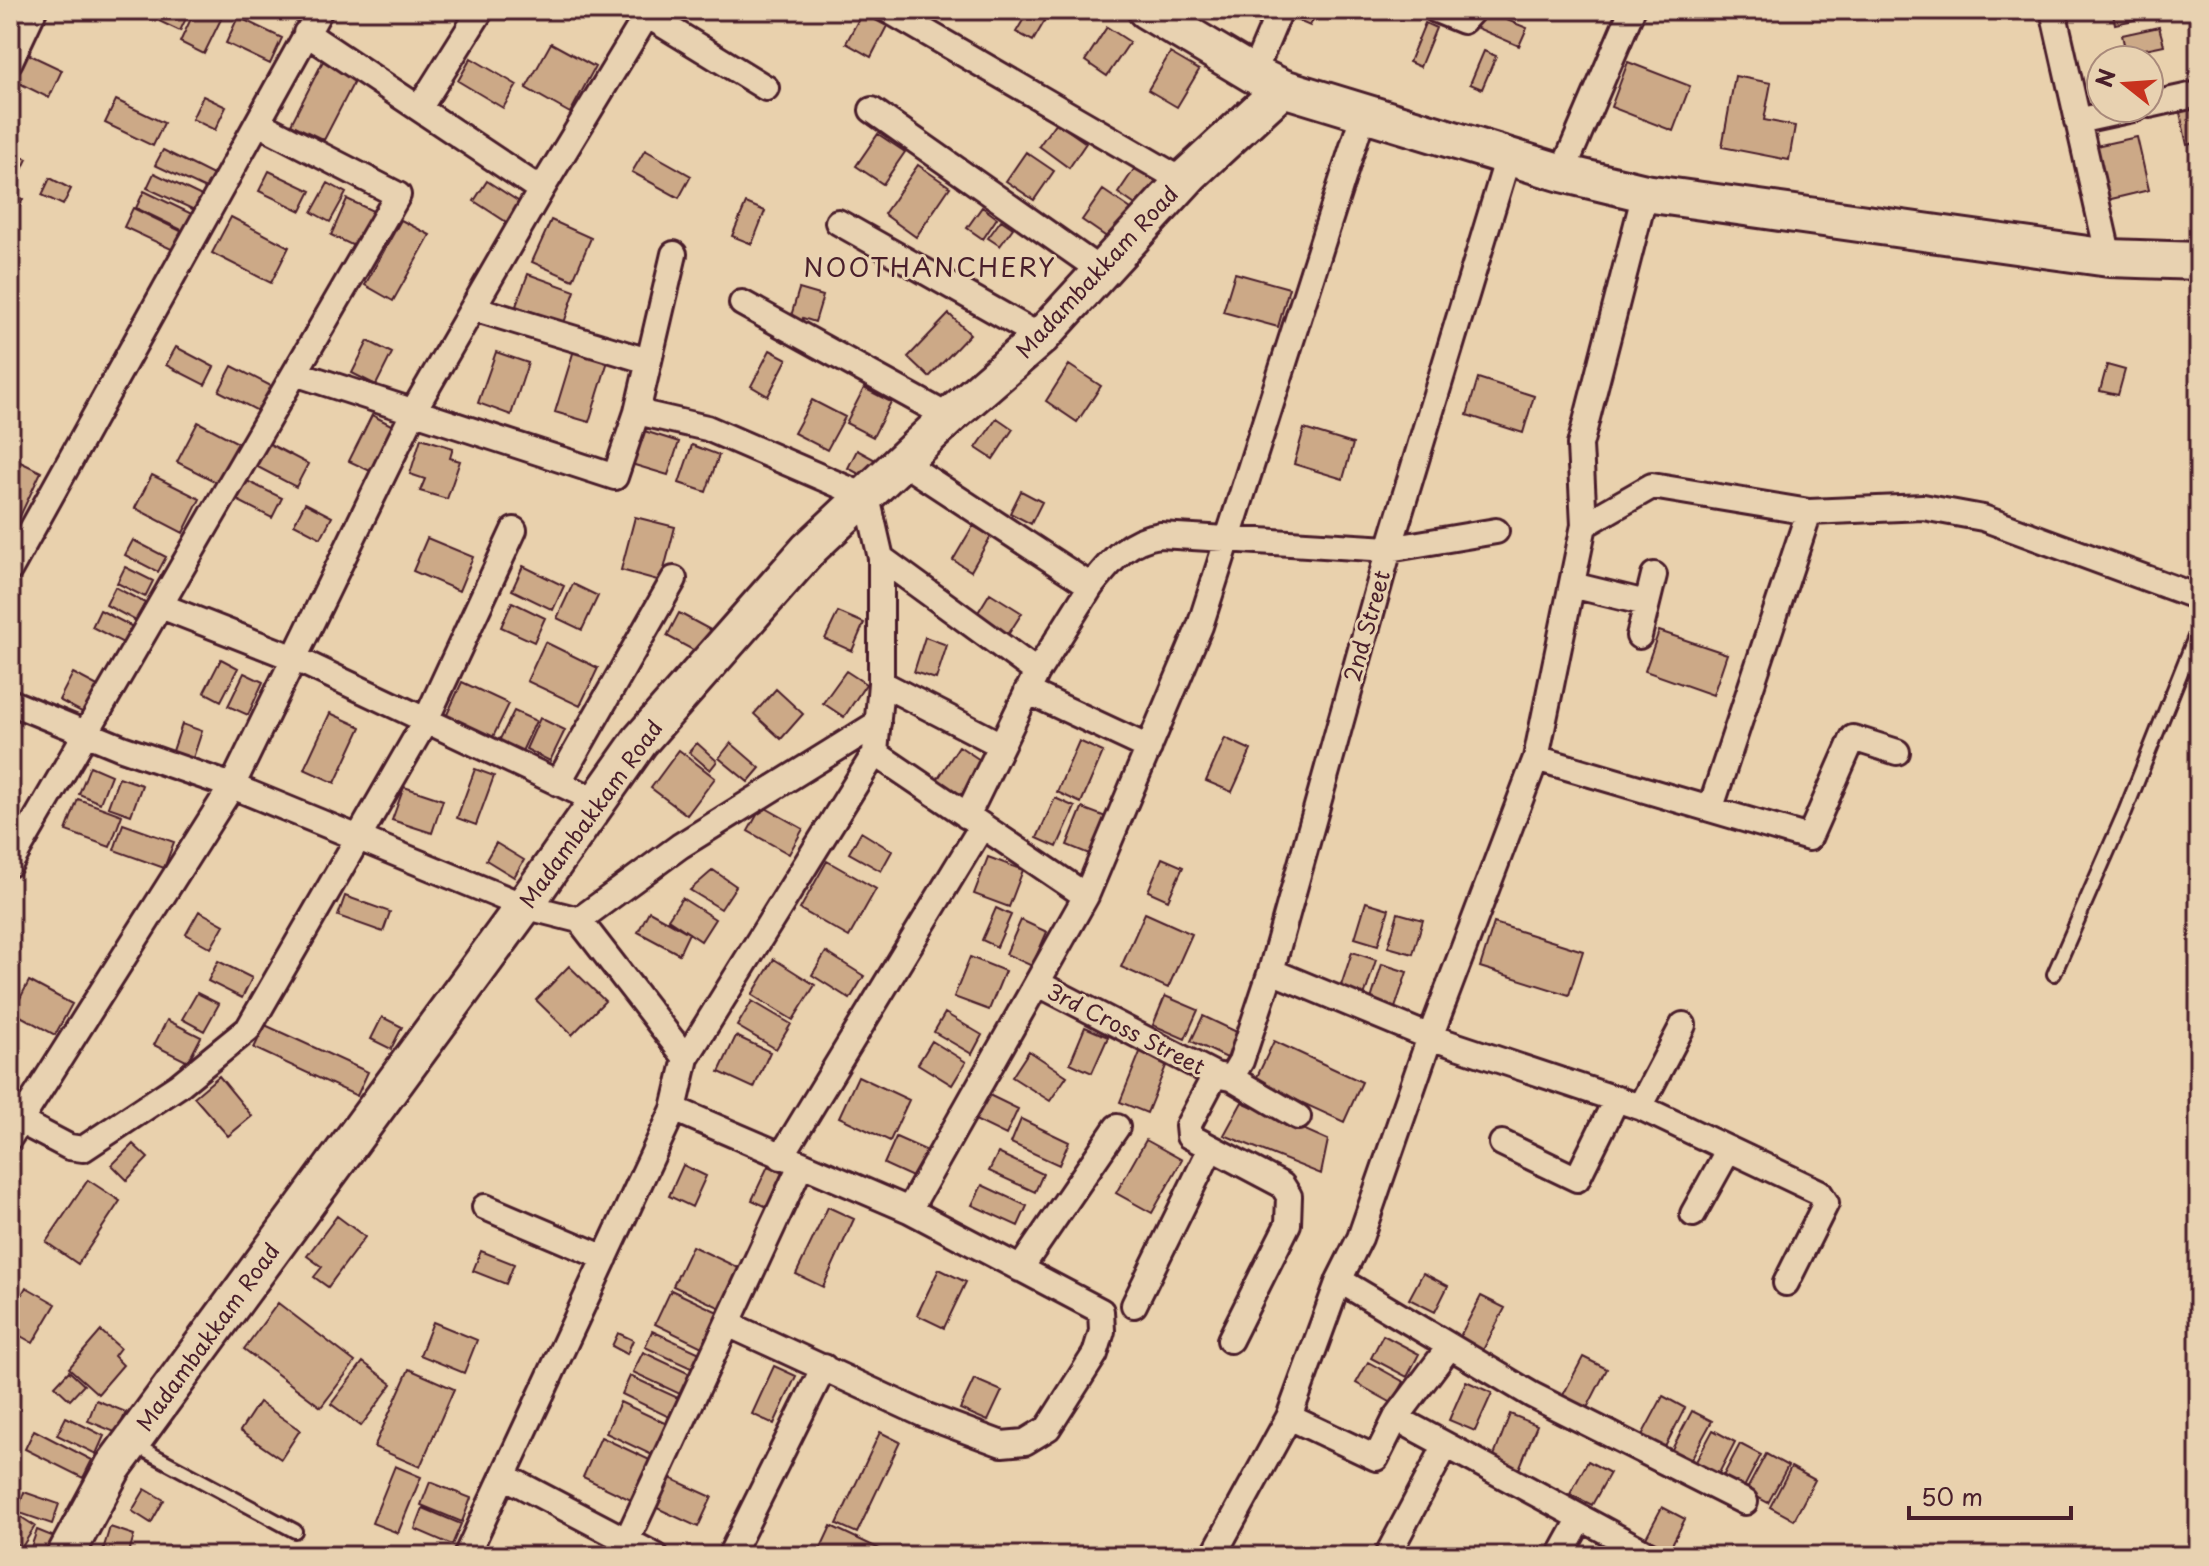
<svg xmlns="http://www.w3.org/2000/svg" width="2209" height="1566" font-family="'Playpen Sans',sans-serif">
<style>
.building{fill:#cca987;stroke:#4a1f2b;stroke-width:2}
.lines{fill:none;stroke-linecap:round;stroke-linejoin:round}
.lane-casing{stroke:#4a1f2b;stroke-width:18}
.street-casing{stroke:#4a1f2b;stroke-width:30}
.secondary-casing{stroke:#4a1f2b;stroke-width:42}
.lane{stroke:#e8d2b1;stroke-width:12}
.street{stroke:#e8d2b1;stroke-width:24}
.secondary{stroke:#e8d2b1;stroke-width:36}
.labels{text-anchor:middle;stroke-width:6;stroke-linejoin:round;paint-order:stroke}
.street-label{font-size:22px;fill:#4a1f2b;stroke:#e8d2b1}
.quarter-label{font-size:26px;letter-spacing:2px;fill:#4a1f2b;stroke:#e8d2b1}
</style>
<rect width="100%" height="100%" fill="#e9d1ad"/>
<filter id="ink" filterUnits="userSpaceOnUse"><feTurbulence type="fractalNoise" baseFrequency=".0125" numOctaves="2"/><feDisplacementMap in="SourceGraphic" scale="16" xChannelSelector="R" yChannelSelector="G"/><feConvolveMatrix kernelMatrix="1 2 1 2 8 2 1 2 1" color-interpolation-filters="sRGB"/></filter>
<g filter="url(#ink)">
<path class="building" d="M164 10H190L180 31 159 21Z
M195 10 224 13 204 54 180 42Z
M275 10H310L303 23Z
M1029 10H1051L1033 41 1016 32Z
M1286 10H1317L1310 26 1284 15Z
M1482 10 1527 28 1519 46 1475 27Z
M2112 10H2146L2148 17 2115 24Z
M862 13 887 26 871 57 846 43Z
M238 17 282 38 270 64 226 43Z
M1425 23 1436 28 1420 67 1409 62Z
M1107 27 1130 42 1107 76 1085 61Z
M2159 27 2164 45 2126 53 2122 35Z
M551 43 595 67 570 113 526 88Z
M1484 51 1496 56 1482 89 1470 84Z
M26 53 62 70 49 98 13 80Z
M1170 53 1199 70 1177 107 1148 90Z
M471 58 517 85 503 108 458 81Z
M323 61 356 78 324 140 291 124Z
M1628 62 1690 86 1673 131 1611 107Z
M1735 76 1771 83 1764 120 1795 126 1789 160 1722 147Z
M203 96 226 107 215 130 192 119Z
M116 100 164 123 153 146 105 123Z
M2194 105 2199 142 2187 145 2179 108Z
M1056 122 1086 143 1069 168 1039 146Z
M878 134 905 152 883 184 856 166Z
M2137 137 2149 190 2103 201 2091 147Z
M163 150 217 177 210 191 155 165Z
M645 150 691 176 679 198 632 172Z
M10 151 27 159 14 187 10 185Z
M1026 152 1054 171 1034 200 1006 181Z
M918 165 950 187 916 237 884 214Z
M1137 165 1166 185 1147 213 1118 193Z
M269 171 311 191 301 211 259 191Z
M154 173 210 200 203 214 147 188Z
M50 178 71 189 63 205 42 195Z
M487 181 521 203 508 223 474 201Z
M328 183 346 193 330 222 312 212Z
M2199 184V220L2192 186Z
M1103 190 1134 211 1114 242 1082 220Z
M144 191 200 218 192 235 136 208Z
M10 193 23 199 10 226Z
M347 199 375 212 358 248 331 235Z
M746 203 765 211 752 244 732 236Z
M982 207 997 218 983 239 967 228Z
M133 208 191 236 182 254 124 227Z
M231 217 289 247 271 283 212 253Z
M401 220 430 235 393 301 365 285Z
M551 220 591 238 573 280 532 262Z
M1001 220 1013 228 1000 246 988 238Z
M1235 273 1289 288 1278 327 1223 312Z
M528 274 575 291 564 323 516 306Z
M799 289 823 296 815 322 803 318 801 326 789 323Z
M949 314 970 334 929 377 908 357Z
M368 341 392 353 376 385 352 373Z
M176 347 214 367 205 385 166 365Z
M574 350 608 361 589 422 555 412Z
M770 350 787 359 768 396 751 386Z
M496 352 528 363 511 415 478 403Z
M1069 365 1101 386 1077 422 1046 401Z
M2107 365 2125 370 2118 395 2100 391Z
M232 366 273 387 260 412 219 391Z
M1478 378 1534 396 1523 433 1467 415Z
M864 388 891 402 873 437 846 423Z
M812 400 845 417 827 450 794 433Z
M372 415 393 426 370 471 349 461Z
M997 418 1013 429 993 459 976 448Z
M198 422 242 445 222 485 177 462Z
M638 429 679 442 668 475 628 463Z
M1304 429 1353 444 1343 479 1294 464Z
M421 438 453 448 450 458 460 461 447 499 420 491 425 479 410 474Z
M264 441 308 464 296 487 252 464Z
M692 445 719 455 706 492 679 483Z
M857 450 879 462 870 480 848 468Z
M10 457 41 472 10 537Z
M152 475 200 499 183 533 135 508Z
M247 481 282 498 272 518 237 500Z
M1021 491 1042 502 1031 524 1010 513Z
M305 503 332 517 321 538 294 524Z
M635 517 675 527 661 581 621 570Z
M973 526 991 536 971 571 953 560Z
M427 538 473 557 459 591 413 571Z
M133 540 166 557 158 572 125 555Z
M523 566 564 586 553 610 512 590Z
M125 567 153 581 145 597 117 583Z
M573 584 598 596 582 630 557 618Z
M115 587 145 603 136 621 106 605Z
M990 593 1022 613 1006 638 974 619Z
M512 602 545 618 534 642 501 627Z
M100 610 133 627 125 644 92 627Z
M838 612 864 623 852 651 825 639Z
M679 613 718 634 706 657 667 636Z
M1659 631 1727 654 1713 695 1645 671Z
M925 637 947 645 936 679 914 672Z
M545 642 598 668 580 706 527 681Z
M221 659 238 668 221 701 204 692Z
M846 671 866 684 844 717 823 703Z
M73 673 107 691 93 718 59 700Z
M244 673 263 682 248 715 228 706Z
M462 682 509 704 490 743 444 721Z
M776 689 803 714 781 739 754 714Z
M514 711 536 721 519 758 496 747Z
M330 713 361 727 335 783 304 769Z
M540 718 565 730 550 761 526 749Z
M182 724 202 731 192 761 172 754Z
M1225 738 1251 750 1232 792 1206 781Z
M1079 741 1103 752 1081 803 1057 792Z
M697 743 717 761 710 770 689 752Z
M731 743 760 768 748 782 719 758Z
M959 746 983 762 960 797 936 782Z
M679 750 715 778 687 815 651 788Z
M90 766 111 775 100 803 79 794Z
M475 769 494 776 476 825 457 818Z
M119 777 142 785 131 815 108 807Z
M404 787 443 800 432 833 392 820Z
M1055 798 1075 807 1057 847 1037 838Z
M78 799 122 815 110 847 66 831Z
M762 806 803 829 789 854 748 831Z
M1082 808 1114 820 1099 858 1067 845Z
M123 824 174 842 164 868 114 850Z
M861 832 892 851 881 871 849 853Z
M496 843 524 860 514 877 486 860Z
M988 857 1023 870 1009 907 974 894Z
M1162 858 1183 867 1168 900 1148 891Z
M827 861 876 889 849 937 800 909Z
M713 870 736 886 721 909 690 890Z
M345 896 390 912 383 932 338 916Z
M682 898 715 919 701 941 668 919Z
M1366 902 1389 909 1378 945 1355 938Z
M996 908 1011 915 997 947 982 940Z
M199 911 224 925 211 948 186 934Z
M649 911 689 933 679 954 638 932Z
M1145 913 1192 934 1168 988 1121 967Z
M1398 913 1423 920 1413 954 1388 947Z
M1021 920 1047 932 1032 966 1006 954Z
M1494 923 1583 951 1569 995 1480 967Z
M826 952 864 976 850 999 812 975Z
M1352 952 1376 960 1362 1003 1338 995Z
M970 957 1005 971 989 1010 954 997Z
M774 959 815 985 793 1020 752 995Z
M218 961 252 978 242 998 208 981Z
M1382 964 1407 972 1393 1014 1369 1006Z
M569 966 605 1001 572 1035 536 1000Z
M29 981 72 1004 55 1035 13 1012Z
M197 993 219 1004 204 1031 182 1019Z
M1165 996 1198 1010 1185 1039 1153 1025Z
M752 1001 791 1024 776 1049 737 1026Z
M945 1013 982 1035 972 1054 934 1032Z
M1203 1016 1241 1034 1229 1059 1191 1041Z
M382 1017 402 1027 391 1049 371 1039Z
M167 1020 201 1037 188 1062 154 1045Z
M265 1025 368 1072 357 1096 254 1048Z
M1085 1027 1108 1037 1092 1073 1070 1063Z
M736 1036 770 1052 754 1088 719 1072Z
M932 1041 966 1062 952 1085 918 1064Z
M1274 1041 1362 1082 1344 1122 1255 1081Z
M1143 1045 1170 1056 1147 1113 1120 1102Z
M1029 1051 1067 1076 1050 1101 1012 1077Z
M219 1076 252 1116 228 1136 194 1097Z
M858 1076 909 1100 890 1141 839 1117Z
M983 1092 1018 1109 1006 1135 971 1118Z
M1242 1102 1328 1140 1321 1174 1224 1135Z
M1021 1119 1069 1142 1059 1165 1011 1143Z
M896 1137 932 1153 919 1180 884 1164Z
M1146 1140 1182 1160 1152 1213 1116 1193Z
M133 1144 148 1158 127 1180 112 1165Z
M998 1153 1043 1174 1035 1192 989 1171Z
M683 1165 706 1176 692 1207 669 1196Z
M768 1166 782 1173 767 1207 752 1200Z
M88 1180 120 1201 78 1264 46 1242Z
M982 1185 1027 1206 1018 1226 972 1205Z
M828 1207 854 1219 823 1287 796 1274Z
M337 1216 365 1237 328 1287 314 1277 322 1267 307 1256Z
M692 1246 741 1269 723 1309 673 1286Z
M481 1251 514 1264 506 1284 473 1271Z
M939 1269 966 1282 944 1328 917 1315Z
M1423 1273 1448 1286 1435 1312 1409 1299Z
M10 1278 20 1285 10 1302Z
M26 1287 56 1304 33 1343 10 1330V1315Z
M671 1290 720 1313 704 1348 655 1324Z
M1481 1296 1505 1308 1482 1352 1458 1340Z
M278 1303 355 1362 321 1407 244 1349Z
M433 1322 477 1340 464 1373 420 1355Z
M101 1331 120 1348 114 1356 123 1365 98 1394 69 1368Z
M652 1331 700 1353 693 1369 645 1347Z
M618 1333 633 1340 627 1354 612 1346Z
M1383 1335 1419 1354 1407 1377 1371 1358Z
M643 1352 692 1375 682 1395 633 1372Z
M1583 1357 1607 1369 1586 1410 1562 1397Z
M363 1362 392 1384 361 1426 331 1404Z
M1368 1362 1404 1382 1392 1403 1356 1383Z
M774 1366 796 1376 774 1424 752 1414Z
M409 1369 454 1389 420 1467 374 1447Z
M69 1371 84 1385 70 1400 55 1386Z
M630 1376 678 1398 669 1417 622 1394Z
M974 1379 1002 1391 988 1421 960 1409Z
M1466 1381 1492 1393 1475 1431 1449 1420Z
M1663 1396 1685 1408 1663 1451 1640 1439Z
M96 1400 126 1412 117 1433 88 1421Z
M259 1402 300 1430 281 1459 240 1431Z
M620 1402 669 1425 654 1456 606 1433Z
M1692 1411 1712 1421 1689 1463 1670 1453Z
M1510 1414 1537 1425 1517 1474 1491 1464Z
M66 1417 104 1436 96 1454 57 1435Z
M34 1430 92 1460 83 1478 25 1449Z
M1713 1430 1735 1442 1716 1479 1693 1467Z
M880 1432 900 1442 857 1533 837 1524Z
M601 1437 656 1463 637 1503 583 1477Z
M1740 1444 1761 1455 1742 1491 1721 1480Z
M1766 1454 1788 1466 1768 1503 1746 1491Z
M1588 1461 1610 1473 1592 1505 1570 1494Z
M395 1466 421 1477 398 1533 372 1523Z
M1791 1467 1815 1480 1794 1520 1770 1507Z
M670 1478 712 1497 698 1527 657 1508Z
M430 1482 471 1498 462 1522 421 1505Z
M145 1489 164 1500 151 1523 132 1511Z
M24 1492 59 1504 52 1524 17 1512Z
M1662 1507 1685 1519 1668 1552 1645 1539Z
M423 1508 461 1524 452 1545 415 1529Z
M10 1510 35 1526 22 1547 10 1539Z
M831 1526 884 1551 882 1556H817Z
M110 1527 134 1535 128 1556 103 1550Z
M37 1530 57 1538 50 1556H28Z"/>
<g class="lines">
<g class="lane-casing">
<path id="lane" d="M2054 974 2125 812 2199 627
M133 1444 295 1531"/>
</g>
<g class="street-casing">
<path id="street" d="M888 10 1183 181
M1436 10 1463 21 1473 10
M2053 10 2109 258
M647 15 766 88
M306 33 541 190
M10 61 34 10
M1253 74 1280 10
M2149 105 2199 94
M420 107 481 10
M872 110 1101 271
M2077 121 2137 108
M1562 173 1632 10
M838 222 1041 337
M742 303 949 417
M473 308 648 361
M295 373 615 477 637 412 674 254
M637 412 707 428 867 497 881 558V683L875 753 1086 896
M902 462 1091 586C1112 560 1127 540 1160 535L1389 549 1496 531
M1584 525 1652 486 1809 512 1923 507 1983 518 2192 595 2199 594
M881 558 1037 672
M10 569 320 10
M1572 585 1646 603
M161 606 294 658 597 801
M1639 636 1654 575
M881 683 1001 745
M1027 691 1149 748
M10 702 122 748 232 786 524 906 579 920 686 1058 674 1109 466 1556
M1536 758 1809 838 1853 738 1897 752
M558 783 674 579
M1711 807 1809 512
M967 816 1037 672 1091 586
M10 864 398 195 260 124
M579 920 680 846 878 723
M1271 971 1430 1037 1640 1107 1819 1192 1826 1203 1786 1283
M1037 983 1215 1075 1231 1078 1241 1061 1271 971 1389 549 1508 157
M686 1058 875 753
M1215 1075 1188 1126 1189 1136 1282 1185 1289 1196 1288 1224 1230 1340
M1231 1078 1298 1117
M1640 1107 1683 1025
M674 1109 909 1210 1101 1311 1102 1331 1095 1354 1048 1428 1025 1442 1002 1444 927 1416 728 1324
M10 1116 69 1147 83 1149 178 1086 248 1029 425 722 514 530
M10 1137 232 786 418 403 541 190 650 10
M1502 1143 1577 1179 1617 1098
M781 1157 982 826
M485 1207 605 1258
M909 1210 1086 896 1200 626 1363 115
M1693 1214 1729 1149
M1020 1269 1117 1127
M1339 1280 1532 1395 1745 1502
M1134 1305 1211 1148
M1289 1417 1376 1458 1396 1418 1450 1346
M1396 1418 1652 1556
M504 1476 656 1556
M627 1540 801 1165
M730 1556 824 1367
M1213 1556 1289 1417 1339 1280 1360 1238 1430 1037 1536 758 1584 525 1580 445 1645 193
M1387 1556 1446 1445
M1560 1556 1581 1518"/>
</g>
<g class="secondary-casing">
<path id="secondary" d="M1146 10 1253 74 1283 88 1562 173 1645 193 2109 258 2199 261
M65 1556 113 1467 524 906 640 741 809 549 949 417 1041 337 1190 174 1283 88"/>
</g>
<use href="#lane" class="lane"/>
<use href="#street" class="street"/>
<use href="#secondary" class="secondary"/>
</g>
</g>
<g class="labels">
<g class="street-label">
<text transform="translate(1097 272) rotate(-47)" y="8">Madambakkam Road</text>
<text transform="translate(1367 626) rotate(-74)" y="8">2nd Street</text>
<text transform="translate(591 814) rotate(-54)" y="8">Madambakkam Road</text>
<text transform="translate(1126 1029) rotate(27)" y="8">3rd Cross Street</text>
<text transform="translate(208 1337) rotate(-54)" y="8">Madambakkam Road</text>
</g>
<g class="quarter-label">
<text x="930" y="277">NOOTHANCHERY</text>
</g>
</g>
<rect width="2209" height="1566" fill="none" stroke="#e8d2b1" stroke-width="40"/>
<rect x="20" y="20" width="2169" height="1526" fill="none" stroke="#4a1f2b" stroke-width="3" filter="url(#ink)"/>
<g transform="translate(2125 84) rotate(287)"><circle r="38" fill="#e8d2b1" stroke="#a98a7b" stroke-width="2"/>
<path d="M0-6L14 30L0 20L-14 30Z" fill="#c8321e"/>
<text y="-12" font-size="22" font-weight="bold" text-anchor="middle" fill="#4a1f2b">N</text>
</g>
<path d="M1909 1506v12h162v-12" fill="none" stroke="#4a1f2b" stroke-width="4"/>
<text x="1921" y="1506" font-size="24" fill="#4a1f2b" stroke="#e8d2b1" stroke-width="6" paint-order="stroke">50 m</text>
</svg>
